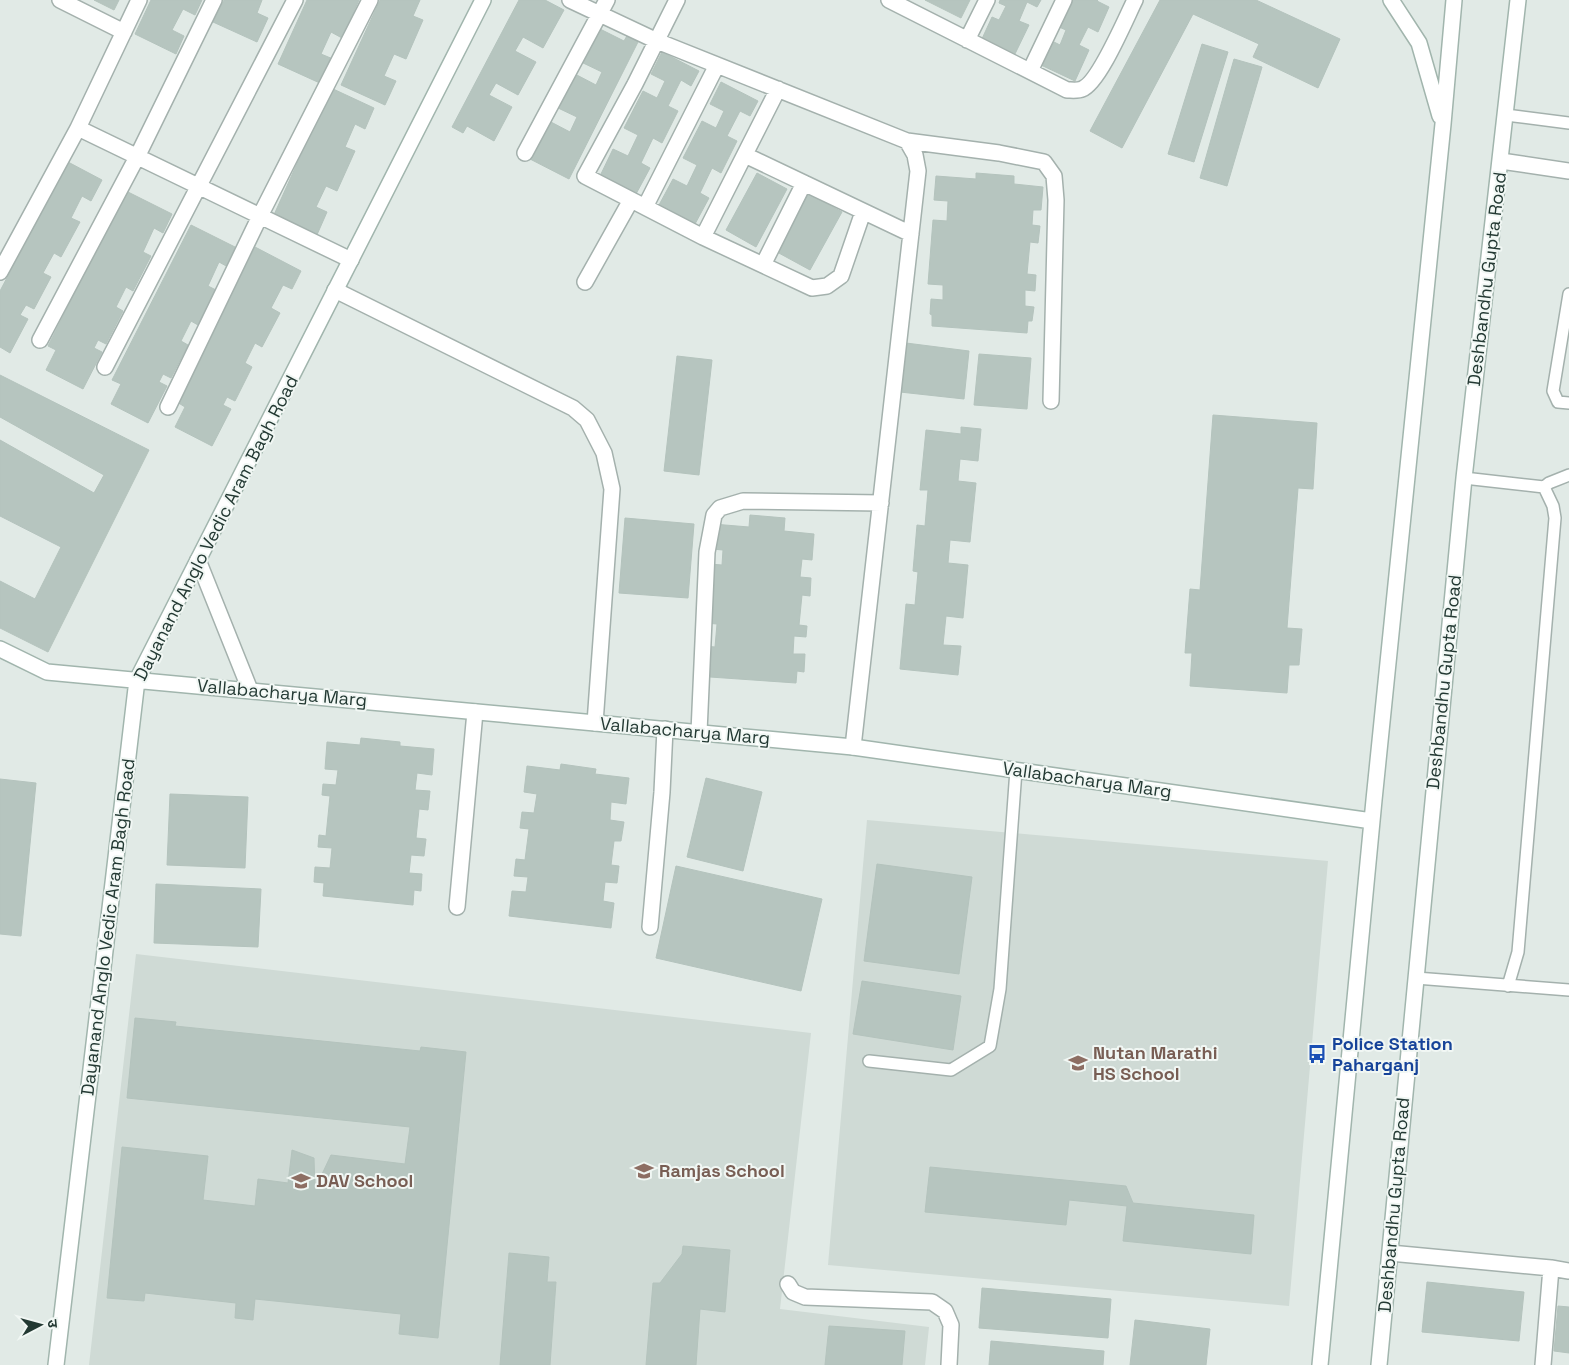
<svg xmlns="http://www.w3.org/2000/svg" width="1569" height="1365" font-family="'Space Grotesk','Noto Sans Devanagari',sans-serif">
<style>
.built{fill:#cfdad5}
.building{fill:#b6c5bf;stroke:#b4c3bd}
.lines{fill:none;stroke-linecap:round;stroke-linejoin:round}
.lane-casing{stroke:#a4b1ad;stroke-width:14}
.street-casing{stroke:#a4b1ad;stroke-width:18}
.secondary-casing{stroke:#a1b5ad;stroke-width:18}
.lane{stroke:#fff;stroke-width:11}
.street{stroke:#fff;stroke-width:15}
.secondary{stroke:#fff;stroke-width:15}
.labels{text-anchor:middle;stroke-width:4;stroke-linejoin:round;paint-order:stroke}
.street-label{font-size:18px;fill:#233933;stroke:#f1f7f4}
.transit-label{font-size:18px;font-weight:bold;fill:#164399;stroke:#f1f7f4;text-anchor:start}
.education-label{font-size:18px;font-weight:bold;fill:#785e54;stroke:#f1f7f4;text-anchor:start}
</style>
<rect width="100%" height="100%" fill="#e1eae6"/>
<path class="built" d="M867 820 1328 861 1289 1306 828 1265Z
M136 954 811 1033 780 1309 929 1327 925 1365H89Z"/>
<path class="building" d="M94 0H119L114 10Z
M151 0H202L195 15 183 9 172 30 184 36 176 54 135 34Z
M224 0H262L257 13 268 18 257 42 213 22Z
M307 0H359L342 38 331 32 321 54 333 59 322 84 278 64Z
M380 0H420L413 16 423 20 406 59 394 54 384 76 396 81 385 105 341 85Z
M519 0H545L564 10 543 48 523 37 515 51 536 62 518 95 496 83 489 95 512 107 494 141 467 126 463 133 452 127Z
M925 0H970L961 18Z
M1000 0H1041L1037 7 1027 2 1019 21 1029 25 1014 56 981 41 992 17 999 20 1006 6 999 3Z
M1072 0H1098L1097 1 1109 7 1098 32 1088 27 1079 45 1089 50 1075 81 1041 65 1052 41 1060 45 1066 30 1059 27Z
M1160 0H1256L1340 39 1318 88 1253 57 1259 44 1193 14 1122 148 1090 131Z
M596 27 624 41 628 34 639 40 569 179 530 159 549 121 570 132 577 117 556 107 573 73 596 85 602 72 579 61Z
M1202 44 1228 52 1194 162 1168 154Z
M662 52 699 71 691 86 681 80 668 106 678 111 662 143 653 138 641 163 650 168 636 194 600 176 613 149 628 156 638 135 624 128 643 91 657 98 665 81 651 74Z
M1234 59 1262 67 1227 186 1200 178Z
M721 82 758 101 750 116 740 111 727 136 737 141 721 173 712 168 700 193 709 198 695 224 659 205 673 179 687 186 697 165 683 158 702 121 716 128 724 111 710 104Z
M331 88 374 108 365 129 355 124 345 147 355 151 337 191 326 186 316 207 327 212 316 237 273 217Z
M68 162 102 180 91 201 82 196 71 218 80 222 61 257 54 253 43 273 51 277 34 309 26 305 20 315 28 319 10 353 0 347V291Z
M757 173 787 189 756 247 726 230Z
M976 173 1014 176V184L1043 187 1041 210H1033L1032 225 1040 226 1038 243 1030 242 1027 274 1036 275 1035 291 1025 290V306L1034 307 1032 321H1028L1027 333 932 326V315L930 314 931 299 943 300V285L928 284 933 220 947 221 948 201 934 200 936 176 976 179Z
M126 191 172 214 163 233 154 228 143 252 151 256 133 291 126 287 116 307 123 311 106 344 98 340 94 348 102 352 83 389 46 370 56 350 48 346Z
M808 193 842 212 810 270 777 252Z
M191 225 237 248 228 267 219 262 208 286 216 290 198 325 191 321 181 341 188 345 171 378 163 374 159 382 167 386 148 423 111 404 121 384 112 380Z
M255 247 301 271 292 289 283 285 271 308 280 313 262 347 255 343 245 363 252 367 235 401 227 397 223 405 231 409 212 446 175 427 185 407 177 402Z
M906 343 969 351 964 399 900 392Z
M979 354 1031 358 1027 409 974 405Z
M677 356 712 360 699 475 664 471Z
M0 375 149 450 48 652 0 628V581L35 599 61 547 0 516V440L94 493 104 475 0 417Z
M1213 415 1317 423 1313 489 1298 488 1287 628 1302 629 1299 665H1289L1287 693 1190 686 1192 653H1185L1190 589 1200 590Z
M961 427 981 429 978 461 960 459 958 481 976 483 970 542 950 540 948 563 968 565 963 618 946 616 943 645 961 646 958 675 900 669 906 604 915 605 918 572 913 571 917 525 925 526 928 490H920L926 430 961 434Z
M750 515 785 518 784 531 814 534 812 560 802 559 800 577 811 578 810 596 802 595 799 625 807 626 806 637 794 636 793 654H805L804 672 797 671 796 683 710 677 711 664 703 663 704 646 715 647 717 624 706 623 710 564 722 565 723 550 712 549 713 524 749 527Z
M625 518 694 524 688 598 619 593Z
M361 738 400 742V746L434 749 432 775 417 773 415 790 430 791 428 810 419 809 416 838 426 839 424 856 411 855 409 873 422 874 421 891 414 890 413 905 323 896 324 883 314 882 315 867 330 868 332 848 318 847 319 835 326 836 330 796 322 795 323 784 336 785 338 770 325 769 327 742 360 745Z
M561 764 596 769 595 774 629 778 626 804 611 802 610 820 624 822 621 841H614L611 865 619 866 617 883 605 882 603 901 614 903 611 928 509 916 512 891 526 892 528 877 514 876 516 859 525 860 529 829 520 828 522 812 534 813 537 794 524 792 527 766 560 770Z
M706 778 762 792 743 871 687 857Z
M0 779 36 783 21 936 0 934Z
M170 794 248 797 245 868 167 865Z
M877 864 972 877 959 974 864 961Z
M676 866 822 899 801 991 656 958Z
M156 884 261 889 258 947 154 943Z
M862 981 961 996 953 1050 853 1034Z
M135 1018 176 1022 175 1026 420 1051 421 1047 466 1052 438 1338 399 1334 401 1314 255 1299 253 1320 235 1318 236 1303 145 1293 144 1301 107 1298 122 1147 208 1156 203 1200 255 1206 258 1179 288 1183 292 1150 314 1158 315 1189 331 1155 405 1164 410 1127 127 1098Z
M930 1167 1126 1186 1133 1203 1254 1215 1251 1254 1123 1241 1127 1206 1069 1200 1066 1225 925 1212Z
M683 1246 730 1250 725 1312 700 1309 696 1365H646L653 1283H660L682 1254Z
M509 1253 549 1257 547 1282H556L550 1365H500Z
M1427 1282 1524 1292 1519 1341 1422 1332Z
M982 1288 1111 1299 1108 1338 979 1328Z
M1558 1306 1569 1307V1353L1554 1351Z
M1135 1320 1210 1329 1206 1365H1130Z
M829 1326 905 1331 902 1365H825Z
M991 1341 1104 1351 1103 1365H989Z"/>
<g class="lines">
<g class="lane-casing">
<path id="lane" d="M1506 115 1569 123
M1569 294 1553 391 1558 402 1569 403
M1464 478 1544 487 1549 483 1569 475
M1416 978 1569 990
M1508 986 1518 952 1555 518 1553 506 1544 487
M869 1061 951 1070 990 1046 1000 989 1016 770"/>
</g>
<g class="street-casing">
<path id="street" d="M60 0 124 32
M139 0 78 128 351 260
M570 0 657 41 907 141 915 155 918 171 853 747
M677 0 635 84 585 176 703 237 812 288 827 286 841 276 863 212
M889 0 1067 90C1071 90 1078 91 1082 89 1099 83 1126 18 1135 0
M967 40 987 0
M1030 71 1064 0
M907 141 999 153 1044 162 1054 176 1056 200 1051 401
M525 153 607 0
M745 155 911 234
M1501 161 1569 171
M645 207 717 65
M703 237 778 89
M763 265 804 183
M0 272 78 128
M585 282 631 200
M335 290 573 408 587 420 604 453 612 489 595 723
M40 340 137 157 214 0
M105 367 295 0
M168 407 260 216 370 0
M198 560 250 690
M699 732 707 552 714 515 720 508 743 501 881 503
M457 907 475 712
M650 927 662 792 665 729
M1390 1253 1551 1268 1569 1271
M788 1284 793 1292 805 1297 932 1302 945 1311 951 1325 949 1365
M1543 1365 1551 1268"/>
</g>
<g class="secondary-casing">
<path id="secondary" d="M1391 0 1419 43 1440 116
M0 649 47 672 853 747 1372 821
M56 1365 137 680 483 0
M1320 1365 1374 800 1443 124 1454 0
M1379 1365 1464 478 1518 0"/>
</g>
<use href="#lane" class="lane"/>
<use href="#street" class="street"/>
<use href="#secondary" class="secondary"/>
</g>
<defs>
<g id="bus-bare" transform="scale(1.5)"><path d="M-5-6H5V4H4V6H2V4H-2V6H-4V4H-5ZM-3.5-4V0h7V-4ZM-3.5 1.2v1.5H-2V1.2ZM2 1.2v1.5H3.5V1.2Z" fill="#1a4fb4" stroke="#f1f7f4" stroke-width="2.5" paint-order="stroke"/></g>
<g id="school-bare" transform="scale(1.5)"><path d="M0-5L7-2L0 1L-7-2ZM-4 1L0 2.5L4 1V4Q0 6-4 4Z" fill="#8d6e63" stroke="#f1f7f4" stroke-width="2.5" paint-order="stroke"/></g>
</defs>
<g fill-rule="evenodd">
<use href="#bus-bare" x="1317" y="1054"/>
<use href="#school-bare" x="1078" y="1063"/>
<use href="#school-bare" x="644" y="1171"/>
<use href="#school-bare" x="301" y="1181"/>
</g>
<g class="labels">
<g class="street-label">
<text transform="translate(1487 279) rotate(-83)" y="6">Deshbandhu Gupta Road</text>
<text transform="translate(216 528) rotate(-63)" y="6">Dayanand Anglo Vedic Aram Bagh Road</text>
<text transform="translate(1444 682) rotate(-84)" y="6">Deshbandhu Gupta Road</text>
<text transform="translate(282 693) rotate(5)" y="6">Vallabacharya Marg</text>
<text transform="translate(685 731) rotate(5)" y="6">Vallabacharya Marg</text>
<text transform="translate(1087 780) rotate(8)" y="6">Vallabacharya Marg</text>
<text transform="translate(108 927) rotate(-83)" y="6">Dayanand Anglo Vedic Aram Bagh Road</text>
<text transform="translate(1394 1205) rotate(-85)" y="6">Deshbandhu Gupta Road</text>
</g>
<g class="transit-label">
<text x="1332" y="1050">Police Station<tspan x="1332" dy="21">Paharganj</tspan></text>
</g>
<g class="education-label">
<text x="1093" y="1059">Nutan Marathi<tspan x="1093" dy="21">HS School</tspan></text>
<text x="659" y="1177">Ramjas School</text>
<text x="316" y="1187">DAV School</text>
</g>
</g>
<g transform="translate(40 1325) rotate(84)" stroke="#f1f7f4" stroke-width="4" paint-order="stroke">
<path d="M0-4L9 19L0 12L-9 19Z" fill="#233933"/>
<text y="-8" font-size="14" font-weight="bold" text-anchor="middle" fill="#233933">उ</text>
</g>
</svg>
